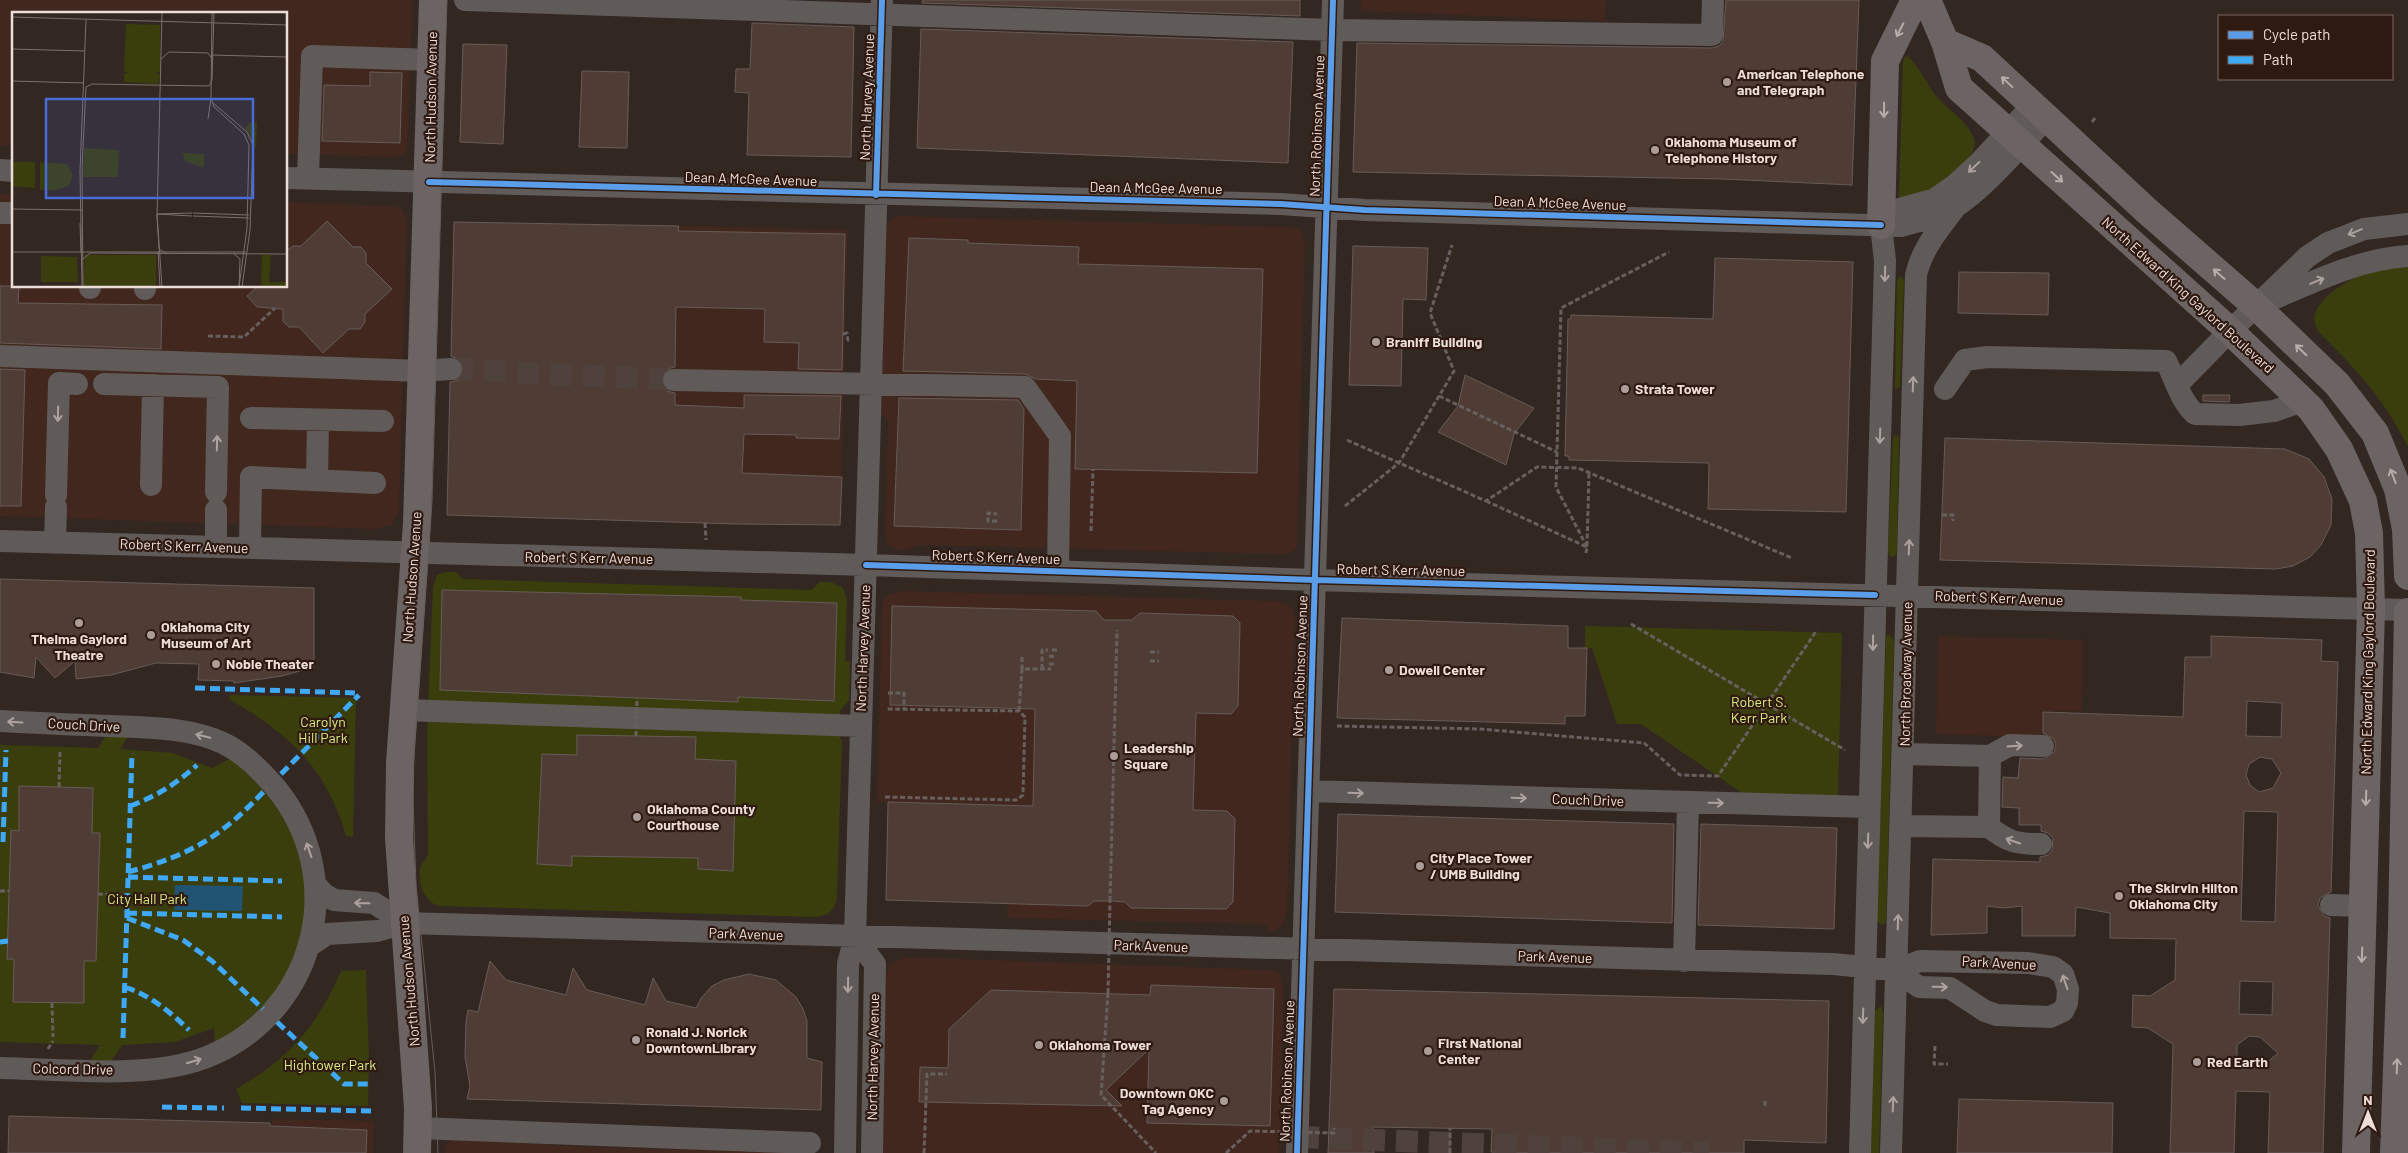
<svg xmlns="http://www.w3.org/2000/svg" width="2408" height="1153" font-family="Barlow,sans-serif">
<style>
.built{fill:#41271d}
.green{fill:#3a3e0d}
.water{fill:#205472}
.building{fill:#4f3c35;stroke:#675c58;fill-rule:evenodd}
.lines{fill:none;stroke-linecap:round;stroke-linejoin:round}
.minor-tunnel{stroke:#4f423d;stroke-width:22;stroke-dasharray:22 11;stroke-linecap:butt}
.path{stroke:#67605e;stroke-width:3;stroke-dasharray:5 2.5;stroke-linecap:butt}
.minor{stroke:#605b59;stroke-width:22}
.major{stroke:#6b6463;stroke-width:28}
.tram{stroke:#655d5a;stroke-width:1}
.path-bridge{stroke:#67605e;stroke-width:3;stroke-dasharray:5 2.5;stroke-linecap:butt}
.quiet{stroke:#3fa9f5;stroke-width:5;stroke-dasharray:10 5;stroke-linecap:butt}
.cycleway-casing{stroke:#2f1a12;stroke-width:9}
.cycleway{stroke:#5a9eea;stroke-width:6}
.oneway{stroke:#b9ada9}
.oneway2{stroke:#aea29f}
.poi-dot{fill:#ac9d98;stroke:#2f1a12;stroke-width:2}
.labels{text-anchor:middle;stroke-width:4.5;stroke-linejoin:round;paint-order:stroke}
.poi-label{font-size:14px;font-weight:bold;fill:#edddd8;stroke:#2f1a12;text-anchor:start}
.street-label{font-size:14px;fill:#edddd8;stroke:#2f1a12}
.park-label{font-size:14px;fill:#daeb81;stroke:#2f1a12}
.inset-road{fill:none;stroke:#7d706b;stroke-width:1}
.view{fill:#476bd8;fill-opacity:0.15;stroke:#476bd8;stroke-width:2.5}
.inset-edge{fill:none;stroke:#edddd8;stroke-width:2.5}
</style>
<rect width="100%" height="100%" fill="#332722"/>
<path class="built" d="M0 0H413L407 150 402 155 396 157 286 154V14H14V145H0Z
M1361 0H1606L1605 21 1361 11Z
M0 194H14V286H286V202L394 206 401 208 407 220 399 510 392 525 377 529 0 516Z
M897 216 1291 227 1299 229 1303 234 1305 242 1297 546 1292 552 1285 554 918 545 907 550H899L887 544 885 537 888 419 881 415 886 229 888 223Z
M679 226 848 230 840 525 740 524 744 439 714 438 675 405Z
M900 591 1276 601 1287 604 1293 609 1295 617 1287 912 1282 926 1274 931H1267V924L1007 918 1010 805 877 802 882 610 883 601 888 595Z
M1938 636 2083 640 2082 711H2043L2042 737 1936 734Z
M905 957 1273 970 1280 974 1283 989 1279 1153H881L885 977 891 963Z
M272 1119 374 1121 373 1153H271Z
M453 1139 585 1147 806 1153H445V1146Z"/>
<path class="green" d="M1906 56C1915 59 1929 87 1936 96 1948 110 1968 121 1974 139 1979 154 1952 179 1939 186 1929 193 1911 195 1899 198L1903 60Z
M2408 267V447C2386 401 2354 367 2318 331 2302 307 2343 282 2362 275 2377 270 2392 268 2408 267Z
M1900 276 1904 280 1900 387 1895 390 1897 280Z
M1896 435 1899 437 1897 554 1893 557 1890 556 1888 552 1893 436Z
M445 572H456L462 579 811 590 820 582H831L843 588 847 600 845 661H850L849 701 840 710V738L842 741 837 896C836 909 829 916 816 917L440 906C424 903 416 881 421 866 422 863 426 859 428 855L427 734 433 587 437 575Z
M1585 626 1842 633 1838 798 1745 795 1641 724H1617L1592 648H1585Z
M1890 635 1894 641 1886 922 1882 925 1877 922 1886 641V636Z
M229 695 356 698 353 837 346 836C326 767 289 734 229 699Z
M109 730 130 734 120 749 173 753 212 768 230 759 257 778 290 824 307 883 301 944 280 988 249 1024 215 1043 214 1028 175 1042 122 1045 110 1063H93L91 1059 100 1045 0 1042V745L98 748Z
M366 970 369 1059 368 1106 242 1103 236 1089C288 1060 317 1026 341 971Z
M1881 1006 1883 1013 1879 1153H1871L1875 1011Z"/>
<path class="water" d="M175 885 243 886 242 911 174 910Z"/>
<path class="building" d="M923 0H1300V16L922 3Z
M1726 0H1859L1852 185 1723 179 1353 172 1357 43 1712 48 1719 46 1723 41Z
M752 23 854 27 851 157 747 155 749 93 735 92 736 69H750Z
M921 29 1293 42 1288 163 917 148Z
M463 44 507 45 503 144 460 142Z
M582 71 629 72 627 148 579 147Z
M370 72 402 73 400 143 322 141 324 85 370 86Z
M327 221 353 247H361L366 253V263L392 289 365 314V322L360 329H349L323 353 299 327H289L283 321V309L257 307 247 296 258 286H286V251L293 246H301Z
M454 222 679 226 678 231 845 234 842 370 798 369 799 343 764 342 765 309 676 307 675 367 667 369 661 379 667 391 675 393V405L744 408V395L841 396 839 439 796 438V435L744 434 742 473 842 477 840 525 737 524 447 515 450 382 459 380 464 369 462 361 451 356Z
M909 238 968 240V243L1079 247 1078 264 1263 269 1257 473 1075 469 1077 381 1036 379 1025 374 903 371Z
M1353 246 1428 248 1426 300 1403 299 1401 386 1349 385Z
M1715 258 1853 262 1846 512 1708 509 1709 463 1569 460V456H1565L1568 319H1571V315L1713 319Z
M1959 272 2049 273 2048 315 1958 313Z
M0 286H19L18 303 162 305 161 349 0 343Z
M0 369 25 370 21 506H0Z
M1465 375 1534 408 1514 434 1506 465 1438 432 1458 406Z
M2203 395H2230L2229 402 2203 401Z
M899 398 1018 400 1024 409 1021 530 894 526Z
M1945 438 2285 449 2309 459 2324 477 2332 499 2331 525 2321 545 2310 557 2293 566 2276 569 1940 560Z
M0 579 314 588V667L282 676 234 683V681L198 680 199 664 156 663 111 675 76 679 75 661 55 678 36 657 34 678 0 672Z
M442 590 741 597V600L837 603 834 701 738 697V702L440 690Z
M892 606 1096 611 1104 620H1132L1140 613 1233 616 1240 623 1238 706 1231 714 1196 713 1193 810 1227 811 1235 819 1233 902 1226 909 1131 908 1125 902 1113 901H1094L1088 906 886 900 888 802 1033 806 1035 709 890 705Z
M1342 618 1568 626V648H1587L1585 716H1565V724L1337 718Z
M2211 636 2322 640 2321 661 2338 662 2331 892 2320 898 2318 905 2324 916 2330 918 2323 1153H2268L2270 1092 2236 1091 2234 1153H2170L2173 1044 2148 1028 2132 1027 2133 995 2150 996 2175 980 2176 939 2110 938V913L2076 907 2075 936H2022V906L2004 908 1987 906V933L1931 935 1933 859 2040 862V857L2048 855 2052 850 2053 838 2048 833 2041 831V825H2019V808L2002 807 2003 777 2018 778 2020 758 2043 759 2054 752 2056 746 2054 739 2043 733V712L2183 717 2185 657H2211ZM2247 701 2282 703 2281 737 2246 736ZM2260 757 2272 759 2281 773 2273 788 2259 792 2250 785 2246 775 2249 764ZM2244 811 2278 812 2275 922 2241 921ZM2240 981 2273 982 2272 1015 2239 1014ZM2249 1036 2260 1037 2278 1053 2263 1066 2243 1070 2237 1056V1045Z
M577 735 696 737 695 759 736 761 733 871 698 869V858L572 856V866L537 864 542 754 577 755Z
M19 786 93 788 92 833H100L96 961H84V1003L13 1002 14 959H7L11 830 19 831Z
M1338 814 1674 824 1672 923 1335 912Z
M1701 824 1837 828 1834 929 1698 925Z
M490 961 506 980 566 995 573 968 587 990 645 1005 653 978 666 1001 696 1008 702 997 712 986 724 980 749 974 776 980 796 997 803 1009 807 1021V1058L822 1062 821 1110 467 1099 470 1086 465 1057 466 1022 468 1010 478 1012Z
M1151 985 1274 989 1270 1126 1147 1123 1149 1049 1106 1090 1122 1106 919 1102 920 1067 948 1068 949 1029 991 990 1150 995Z
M1334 989 1829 1001 1826 1143 1744 1140V1153H1510L1491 1152 1492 1129 1373 1127 1374 1153H1328Z
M1959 1099 2113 1103 2112 1153H1957Z
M9 1116 270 1123V1126L367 1130 366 1153H8Z"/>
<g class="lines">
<path class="minor-tunnel" d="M451 369 674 380
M1297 1137 1709 1153"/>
<path class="path" d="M2092 122 2095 118
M843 334 847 333 848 340H851
M208 336 244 337 275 308
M1439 396 1557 452
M1347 440 1486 501 1537 467 1578 468 1792 558
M1486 501 1587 547 1586 553
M1345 506 1399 463 1454 371 1430 313 1452 245
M1942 515H1953V521
M997 521H988V513L997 514
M705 523 706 540
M1091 531 1093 469
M1587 546 1589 473
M1587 547 1556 487 1561 308 1669 252
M1631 624 1845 750
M1052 650H1057
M1150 652H1159
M1049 656 1056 657
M1022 657V669H1051
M1150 661H1159
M1049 664H1056
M1042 669V650H1048
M888 693H904V709
M1019 711 1022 669
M1337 726 1480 729 1644 743 1680 775 1718 776 1817 630
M59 787 60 752
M885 797 1016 800 1023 795 1025 717 1019 711 887 709
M0 891H9
M98 894 128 895
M1110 901 1117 630
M1108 993 1101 1095 1156 1153
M52 1003 53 1037
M1935 1046 1934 1064H1948
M48 1049 53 1041
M1765 1101V1106
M924 1153 927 1074H947"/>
<path class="minor" d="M465 0 1332 30 1712 35 1713 0
M0 170 14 171
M286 178 1281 204 1365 210 1901 226C1920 221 1938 217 1955 207 1986 188 2021 144 2047 118
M308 178 312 56 432 60
M0 213H14
M1881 225 1899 209 1935 199 1955 185 1977 165 2033 105
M90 288V286
M145 289V286
M2268 301C2313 282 2359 259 2408 256
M0 356 422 371 451 369
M674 380 1025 387 1060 436 1058 571
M104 384 218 387 216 492
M2178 384 2230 331 2307 257 2328 243 2364 229 2408 224
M1945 389 1965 360 1987 357 2166 361C2175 379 2180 400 2195 414L2239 415 2274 411 2303 401
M251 418 383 421
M317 480 318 420
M151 485 153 385
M56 495 59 383 77 384
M0 541 866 565 1315 580 2408 610
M55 543 56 507
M216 547V510
M250 548 251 477 375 483
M404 710 861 726
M0 721C37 723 75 725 112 726 149 728 189 727 223 743 244 753 261 771 276 788 348 877 318 1007 214 1054 156 1081 64 1069 0 1068
M1990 756 2010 745 2043 746
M1308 791 1869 807
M1902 826 1989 827 1990 756 1904 754
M1989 827C2008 842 2016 844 2041 844
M316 885 324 894 334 900 374 903 405 923
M2331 905 2363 906
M855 937 875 964 872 1153
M309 946 327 934 377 931 405 923 1833 964 1896 970 1920 961 2028 963 2053 967 2063 974 2068 989 2067 1003 2063 1011 2050 1017 1997 1015 1985 1011 1950 988 1919 987 1896 970
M1684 961 1688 803
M418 1128 810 1143
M845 1153 848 964 855 937 882 0
M1297 1153 1333 0
M1860 1153 1885 261 1881 225
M1891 1153 1916 275C1922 249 1938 230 1954 209"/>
<path class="major" d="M1927 0 1945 42 1959 88 2230 331 2311 409 2339 449 2363 501 2369 533 2371 609 2356 1153
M1945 42 1982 58 2147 211 2256 306 2337 384 2375 433 2398 489 2406 529 2408 576
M1881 225 1885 61 1915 0
M417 1153 418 1108 399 838 400 763 417 523 433 0
M2394 1153 2402 928 2408 612"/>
<path class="tram" d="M438 1153 435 1072 416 885 413 800 414 751 432 501 447 0
M1291 1153 1297 894 1326 0"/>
<path class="path-bridge" d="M636 736 637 698
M1108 993 1110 901
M1226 1153 1250 1131 1334 1133V1128
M1450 1153V1128"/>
<path class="quiet" d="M195 688 358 693
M281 774 359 695
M130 806C157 796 176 784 197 765
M3 842 6 750
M128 872C193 854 221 837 267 788
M128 877 282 881
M127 913 282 917
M127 918 183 940 212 961 263 1009
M0 942 8 941
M125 987C151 996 169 1011 189 1030
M277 1022 344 1084H372
M123 1038 132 753
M162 1107 224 1108
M241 1108 372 1111"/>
<g class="cycleway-casing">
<path id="cycleway" d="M429 182 1281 204 1365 210 1881 225
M876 195 882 0
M866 565 1315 580 1875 595
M1297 1153 1333 0"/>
</g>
<use href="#cycleway" class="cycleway"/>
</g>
<defs><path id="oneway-shaft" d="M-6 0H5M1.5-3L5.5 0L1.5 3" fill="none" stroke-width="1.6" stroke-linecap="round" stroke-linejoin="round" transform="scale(1.25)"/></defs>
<g class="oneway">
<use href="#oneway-shaft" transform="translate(1900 30) rotate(117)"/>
<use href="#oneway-shaft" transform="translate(2007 82) rotate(-137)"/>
<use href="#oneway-shaft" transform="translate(1884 110) rotate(91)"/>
<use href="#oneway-shaft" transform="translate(2057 177) rotate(42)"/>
<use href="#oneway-shaft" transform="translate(2219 274) rotate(-139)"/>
<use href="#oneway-shaft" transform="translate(2301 350) rotate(-136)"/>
<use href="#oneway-shaft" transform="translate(2393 476) rotate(-111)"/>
<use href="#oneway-shaft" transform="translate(2366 798) rotate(92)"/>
<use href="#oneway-shaft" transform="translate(2362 955) rotate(92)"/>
<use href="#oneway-shaft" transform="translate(2397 1066) rotate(-88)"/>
</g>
<g class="oneway2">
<use href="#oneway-shaft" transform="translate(1974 167) rotate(137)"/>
<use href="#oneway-shaft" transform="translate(2355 232) rotate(158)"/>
<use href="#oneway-shaft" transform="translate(1885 274) rotate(92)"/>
<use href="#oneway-shaft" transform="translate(2317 281) rotate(-22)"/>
<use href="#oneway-shaft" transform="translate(1913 384) rotate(-88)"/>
<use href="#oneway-shaft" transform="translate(58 414) rotate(91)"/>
<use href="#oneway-shaft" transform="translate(1880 436) rotate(92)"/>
<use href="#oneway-shaft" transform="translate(217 443) rotate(-89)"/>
<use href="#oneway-shaft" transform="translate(1909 547) rotate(-88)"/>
<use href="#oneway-shaft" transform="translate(1873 643) rotate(91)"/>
<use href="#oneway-shaft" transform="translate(15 722) rotate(-177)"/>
<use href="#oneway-shaft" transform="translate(203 736) rotate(-166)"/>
<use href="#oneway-shaft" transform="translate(2015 746) rotate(-4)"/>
<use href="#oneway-shaft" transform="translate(1356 793) rotate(2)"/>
<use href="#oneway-shaft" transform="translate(1519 798) rotate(2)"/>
<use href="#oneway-shaft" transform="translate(1716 803) rotate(1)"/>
<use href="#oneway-shaft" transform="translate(1868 841) rotate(92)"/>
<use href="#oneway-shaft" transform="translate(2013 841) rotate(-161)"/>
<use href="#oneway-shaft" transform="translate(309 850) rotate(-109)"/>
<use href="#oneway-shaft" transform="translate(362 903) rotate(-179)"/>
<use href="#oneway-shaft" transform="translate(1898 922) rotate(-88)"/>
<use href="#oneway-shaft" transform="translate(2065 982) rotate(-109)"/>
<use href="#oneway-shaft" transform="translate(848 985) rotate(91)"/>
<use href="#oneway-shaft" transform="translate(1940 987) rotate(1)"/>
<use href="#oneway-shaft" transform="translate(1863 1016) rotate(92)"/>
<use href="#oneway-shaft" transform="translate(194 1061) rotate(-17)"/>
<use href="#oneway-shaft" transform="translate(1893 1104) rotate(-88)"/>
</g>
<g class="poi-dot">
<circle cx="1727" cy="82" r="5"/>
<circle cx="1655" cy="150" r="5"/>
<circle cx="1376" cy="342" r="5"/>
<circle cx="1625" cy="389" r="5"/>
<circle cx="79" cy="623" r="5"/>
<circle cx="151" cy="635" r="5"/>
<circle cx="216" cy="664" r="5"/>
<circle cx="1389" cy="670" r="5"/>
<circle cx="1114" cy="756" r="5"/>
<circle cx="637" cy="817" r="5"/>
<circle cx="1420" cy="866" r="5"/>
<circle cx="2119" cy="896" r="5"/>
<circle cx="636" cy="1040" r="5"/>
<circle cx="1039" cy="1045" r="5"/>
<circle cx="1428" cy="1051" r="5"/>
<circle cx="2197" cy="1062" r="5"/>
<circle cx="1224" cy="1101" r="5"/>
</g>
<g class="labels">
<g class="poi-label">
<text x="1737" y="79">American Telephone<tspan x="1737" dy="16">and Telegraph</tspan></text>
<text x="1665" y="147">Oklahoma Museum of<tspan x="1665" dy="16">Telephone History</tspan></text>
<text x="1386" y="347">Braniff Building</text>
<text x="1635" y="394">Strata Tower</text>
<text x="161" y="632">Oklahoma City<tspan x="161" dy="16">Museum of Art</tspan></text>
<text x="79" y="644" text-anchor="middle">Thelma Gaylord<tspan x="79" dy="16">Theatre</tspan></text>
<text x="226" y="669">Noble Theater</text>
<text x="1399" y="675">Dowell Center</text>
<text x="1124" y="753">Leadership<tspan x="1124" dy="16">Square</tspan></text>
<text x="647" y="814">Oklahoma County<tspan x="647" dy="16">Courthouse</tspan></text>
<text x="1430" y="863">City Place Tower<tspan x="1430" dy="16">/ UMB Building</tspan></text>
<text x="2129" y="893">The Skirvin Hilton<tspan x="2129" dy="16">Oklahoma City</tspan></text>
<text x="646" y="1037">Ronald J. Norick<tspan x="646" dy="16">DowntownLibrary</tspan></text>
<text x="1438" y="1048">First National<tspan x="1438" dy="16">Center</tspan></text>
<text x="1049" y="1050">Oklahoma Tower</text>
<text x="2207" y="1067">Red Earth</text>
<text x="1214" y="1098" text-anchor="end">Downtown OKC<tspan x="1214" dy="16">Tag Agency</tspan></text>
</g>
<g class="street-label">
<text transform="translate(431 97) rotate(-89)" y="5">North Hudson Avenue</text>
<text transform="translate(867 97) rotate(-88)" y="5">North Harvey Avenue</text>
<text transform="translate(1317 126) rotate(-88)" y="5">North Robinson Avenue</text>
<text transform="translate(751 179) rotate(2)" y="5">Dean A McGee Avenue</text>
<text transform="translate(1156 188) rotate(1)" y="5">Dean A McGee Avenue</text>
<text transform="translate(1560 203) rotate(2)" y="5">Dean A McGee Avenue</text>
<text transform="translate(2188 295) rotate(42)" y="5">North Edward King Gaylord Boulevard</text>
<text transform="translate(184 546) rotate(2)" y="5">Robert S Kerr Avenue</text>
<text transform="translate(996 557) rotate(2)" y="5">Robert S Kerr Avenue</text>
<text transform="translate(589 558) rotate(1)" y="5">Robert S Kerr Avenue</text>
<text transform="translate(1401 570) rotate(1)" y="5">Robert S Kerr Avenue</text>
<text transform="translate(412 577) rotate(-86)" y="5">North Hudson Avenue</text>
<text transform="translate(1999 598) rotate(2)" y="5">Robert S Kerr Avenue</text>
<text transform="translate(863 648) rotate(-88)" y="5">North Harvey Avenue</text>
<text transform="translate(2368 662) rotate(-89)" y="5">North Edward King Gaylord Boulevard</text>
<text transform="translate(1300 666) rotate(-88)" y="5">North Robinson Avenue</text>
<text transform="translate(1906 674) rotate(-89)" y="5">North Broadway Avenue</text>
<text transform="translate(84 725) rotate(3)" y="5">Couch Drive</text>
<text transform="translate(1588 800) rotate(2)" y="5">Couch Drive</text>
<text transform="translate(746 934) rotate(2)" y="5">Park Avenue</text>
<text transform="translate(1151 946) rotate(2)" y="5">Park Avenue</text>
<text transform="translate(1555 957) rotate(2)" y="5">Park Avenue</text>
<text transform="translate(1999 963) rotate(3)" y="5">Park Avenue</text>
<text transform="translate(409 981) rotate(-95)" y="5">North Hudson Avenue</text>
<text transform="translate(873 1057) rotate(-89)" y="5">North Harvey Avenue</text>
<text transform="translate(73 1069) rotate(1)" y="5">Colcord Drive</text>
<text transform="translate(1287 1071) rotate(-88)" y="5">North Robinson Avenue</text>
</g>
<g class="park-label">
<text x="1759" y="707">Robert S.<tspan x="1759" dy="16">Kerr Park</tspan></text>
<text x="323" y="727">Carolyn<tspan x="323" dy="16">Hill Park</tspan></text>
<text x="147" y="904">City Hall Park</text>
<text x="330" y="1070">Hightower Park</text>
</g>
</g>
<g transform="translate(12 12)">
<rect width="275" height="275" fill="#332722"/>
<path d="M114 12 148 13V60L144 61 148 63 146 72 112 70V62L116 60 112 59ZM238 110H245L244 137 233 116ZM72 136 107 138 106 165H71ZM170 141 192 142V156L173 149ZM0 150H23V176L0 174ZM28 150 55 152 61 163 57 174 44 178H28ZM73 243H144V275H71ZM250 243H259L257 270H275V275H249ZM29 244 65 245 66 270H29Z" fill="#3a3e0d"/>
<path class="inset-road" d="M150 0 145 204 147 237 155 242M200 0 199 86 202 95 232 122 237 133 235 216 227 275M0 5 275 13M0 37 73 39M199 43 275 45M149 47 157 40 196 41 201 48M0 69 72 71M201 91 235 120 241 133 238 218 230 275M196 107 199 86M0 197 70 198M181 201 237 203M145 202 150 275M145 202 180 201M145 202 180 204M181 204 237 206M68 211 69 241M146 239 148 275M0 240H234M221 241 228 247 227 275M70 248 78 241 275 242M70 275 68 159 74 8M71 275 70 156 74 75 80 72 197 74 200 68 202 0"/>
<path class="view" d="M34 87H241V186H34Z"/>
<rect width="275" height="275" class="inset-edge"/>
</g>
<rect x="2218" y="15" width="175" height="65" fill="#2f1a12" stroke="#7b6861"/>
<rect x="2228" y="31" width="25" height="8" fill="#5a9eea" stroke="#7b6861"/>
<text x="2263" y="40" font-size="15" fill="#edddd8">Cycle path</text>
<rect x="2228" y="56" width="25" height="8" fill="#3fa9f5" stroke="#7b6861"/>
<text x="2263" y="65" font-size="15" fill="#edddd8">Path</text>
<g transform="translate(2368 1113)" stroke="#2f1a12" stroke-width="4" paint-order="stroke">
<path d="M0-4L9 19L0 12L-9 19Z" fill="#edddd8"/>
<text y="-8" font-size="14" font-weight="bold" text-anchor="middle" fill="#edddd8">N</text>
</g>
</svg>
